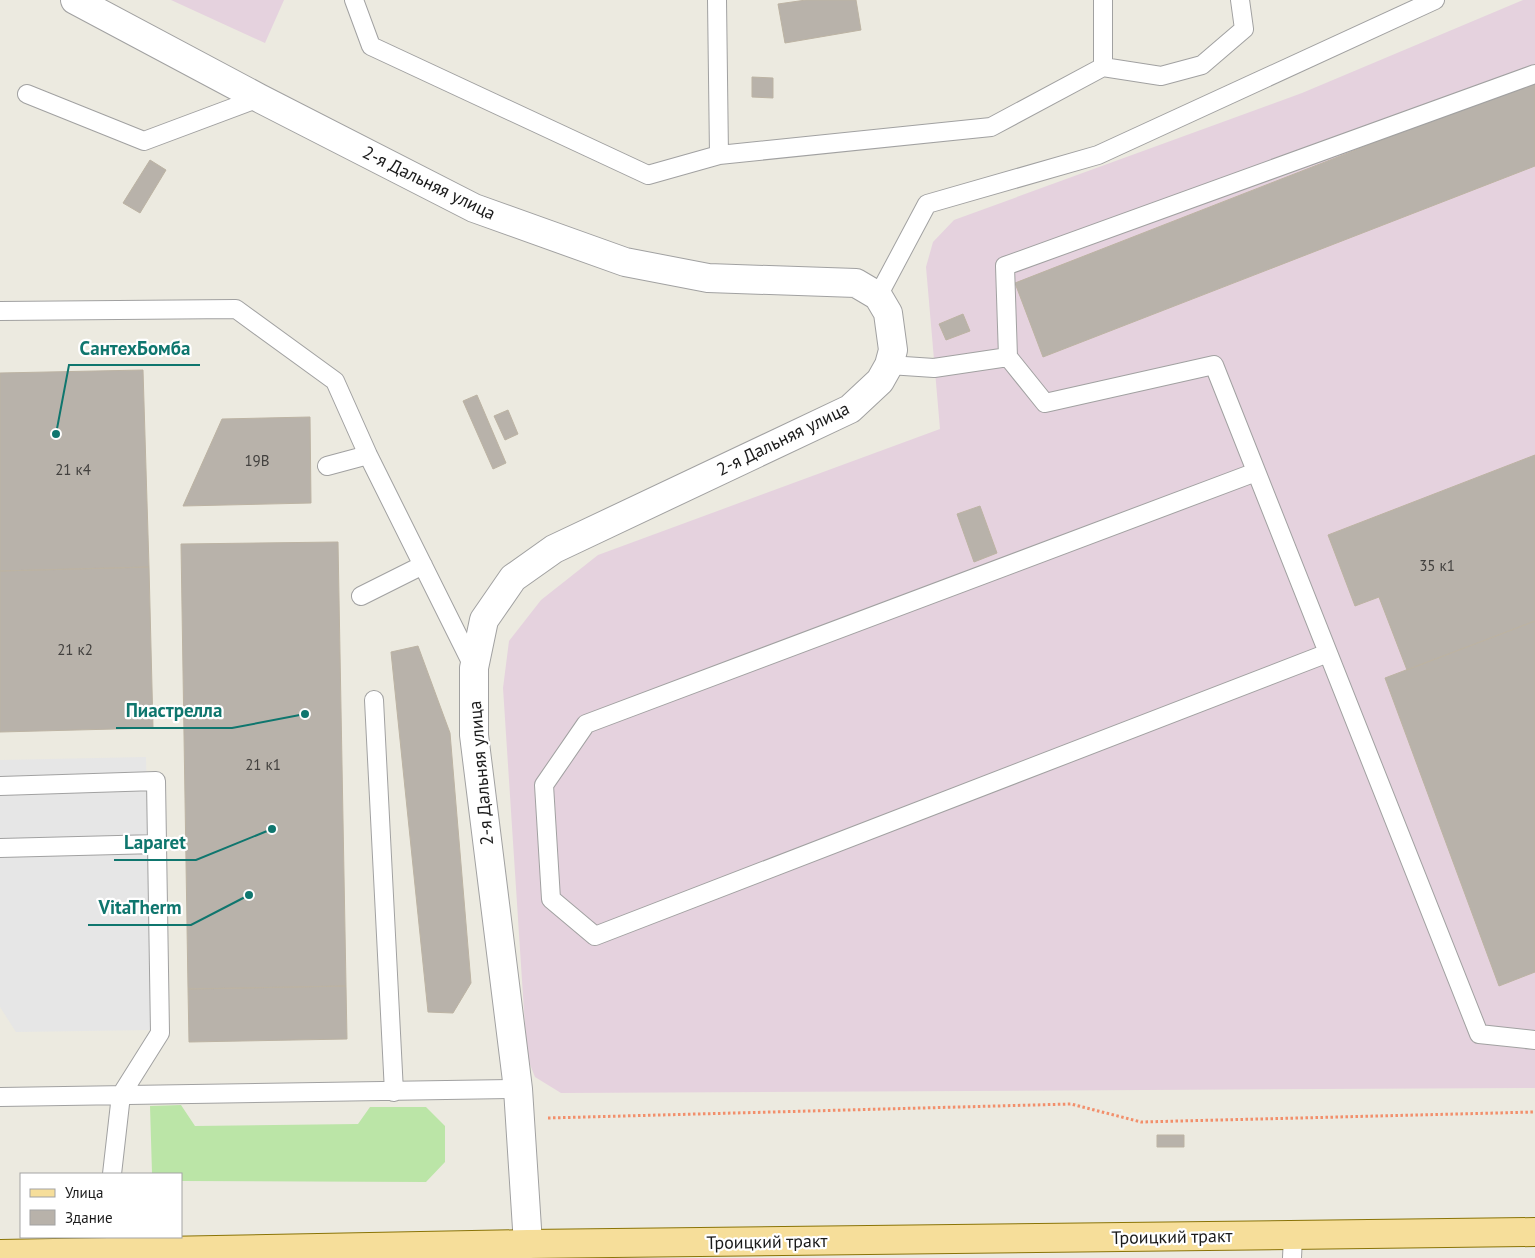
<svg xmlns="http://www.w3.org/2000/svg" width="1535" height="1258" font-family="'PT Sans',sans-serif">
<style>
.industrial{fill:#e5d2de}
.grass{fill:#bbe5a7}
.parking{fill:#e6e6e6}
.building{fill:#b8b2aa;stroke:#bcb3a3}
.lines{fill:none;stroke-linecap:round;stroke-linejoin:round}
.lane-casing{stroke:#a1a1a1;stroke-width:20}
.street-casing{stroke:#a1a1a1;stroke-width:30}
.primary-casing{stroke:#8a7407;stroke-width:30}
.path{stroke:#f28f6b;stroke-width:3;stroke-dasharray:2.5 2.5;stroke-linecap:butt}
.lane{stroke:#fff;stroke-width:18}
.street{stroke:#fff;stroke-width:28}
.primary{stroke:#f6de9a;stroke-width:28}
.labels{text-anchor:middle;stroke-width:4.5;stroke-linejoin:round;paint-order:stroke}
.number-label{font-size:15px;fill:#42403e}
.street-label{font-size:18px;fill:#1a1a1a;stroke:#fff}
.leader{fill:none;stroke:#0f766e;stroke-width:2}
.callout-dot{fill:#0f766e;stroke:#fff;stroke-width:2}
.callout-label{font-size:19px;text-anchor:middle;font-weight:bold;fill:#0f766e;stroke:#fff;stroke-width:4.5;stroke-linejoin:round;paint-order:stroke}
</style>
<rect width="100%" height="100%" fill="#eceae0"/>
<path class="industrial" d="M171 0H284L265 43Z
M1523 0H1535V1088L561 1093 535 1077 527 1057 503 688 509 641 541 600 598 555 940 429 926 267 933 242 954 220 1302 93Z"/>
<path class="grass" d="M181 1105 195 1126 358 1124 370 1107H426L445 1126V1162L426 1182 181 1181V1174L152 1173 150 1106Z"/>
<path class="parking" d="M146 757 152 1030 16 1032 0 1007V760Z"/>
<path class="building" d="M806 0H856L861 30 785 43 778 4Z
M752 77 773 78V98L752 97Z
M1535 80V166L1043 357 1015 283Z
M150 160 166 170 140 213 123 203Z
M963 314 970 331 946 340 939 324Z
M143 370 149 567 0 571V373Z
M477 395 506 463 493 469 463 401Z
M508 410 518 434 505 440 494 416Z
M310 417 311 503 183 506 222 419Z
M1535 455V621L1407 670 1379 597 1355 606 1328 535Z
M980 506 997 553 974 562 957 514Z
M338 542 346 986 188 989 181 544Z
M149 567 153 728 0 732V571Z
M1535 621V972L1499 986 1385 678Z
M418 646 450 733 471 983 453 1013 428 1012 391 652Z
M346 986 347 1039 189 1042 188 989Z
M1157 1135H1184V1147H1157Z"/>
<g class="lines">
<g class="lane-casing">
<path id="lane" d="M354 0 371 46 648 175 719 155 717 0
M1103 67V0
M27 94 144 141 259 98
M719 155 991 127 1103 67 1161 76 1202 65 1244 29 1240 0
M878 296 927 204 1098 155 1435 0
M0 311 236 309 335 381 368 455 474 668
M1008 357 1005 266 1535 74
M889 365 934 368 1008 357 1045 403 1214 365 1479 1034 1535 1040
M327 466 368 455
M1256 472 586 724 544 785 551 899 595 936 1328 653
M361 596 423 565
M374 700 394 1092
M0 786 156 781 160 1033 121 1095 112 1174
M0 848 157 844
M0 1097 518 1089
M1292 1258 1293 1236"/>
</g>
<g class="street-casing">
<path id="street" d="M75 0 259 98 474 208 625 262 708 278 856 283 878 296 888 313 893 350 889 365 880 381 850 409 554 549 513 578 484 620 474 668V735L518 1089 528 1244"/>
</g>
<g class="primary-casing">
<path id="primary" d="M0 1254 528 1244 1535 1232"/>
</g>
<path class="path" d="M548 1118 1071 1104 1141 1122 1535 1112"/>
<use href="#lane" class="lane"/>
<use href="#street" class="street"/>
<use href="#primary" class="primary"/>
</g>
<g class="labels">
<g class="number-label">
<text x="257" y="466">19В</text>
<text x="73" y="475">21 к4</text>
<text x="1437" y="571">35 к1</text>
<text x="75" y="655">21 к2</text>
<text x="263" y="770">21 к1</text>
</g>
<g class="street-label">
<text transform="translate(429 183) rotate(26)" y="6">2-я Дальняя улица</text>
<text transform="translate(783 439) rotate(-26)" y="6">2-я Дальняя улица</text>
<text transform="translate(481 773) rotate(-95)" y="6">2-я Дальняя улица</text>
<text transform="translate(1172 1237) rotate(-1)" y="6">Троицкий тракт</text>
<text transform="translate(767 1242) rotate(-1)" y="6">Троицкий тракт</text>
</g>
</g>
<path class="leader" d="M56 434L69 365H200M305 714L232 728H116M272 829L196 860H114M249 895L191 925H88"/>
<g class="callout-dot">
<circle cx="56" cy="434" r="5"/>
<circle cx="305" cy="714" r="5"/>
<circle cx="272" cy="829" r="5"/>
<circle cx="249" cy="895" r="5"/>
</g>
<g class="callout-label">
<text x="135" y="355">СантехБомба</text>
<text x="174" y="717">Пиастрелла</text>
<text x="155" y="849">Laparet</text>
<text x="140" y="914">VitaTherm</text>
</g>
<rect x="20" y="1173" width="162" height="65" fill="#ffffff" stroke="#a3a3a3"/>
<rect x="30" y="1189" width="25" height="8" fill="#f6de9a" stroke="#a3a3a3"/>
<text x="65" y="1198" font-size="15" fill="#1a1a1a">Улица</text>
<rect x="30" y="1210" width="25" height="15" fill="#b8b2aa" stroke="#a3a3a3"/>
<text x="65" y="1223" font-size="15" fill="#1a1a1a">Здание</text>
</svg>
